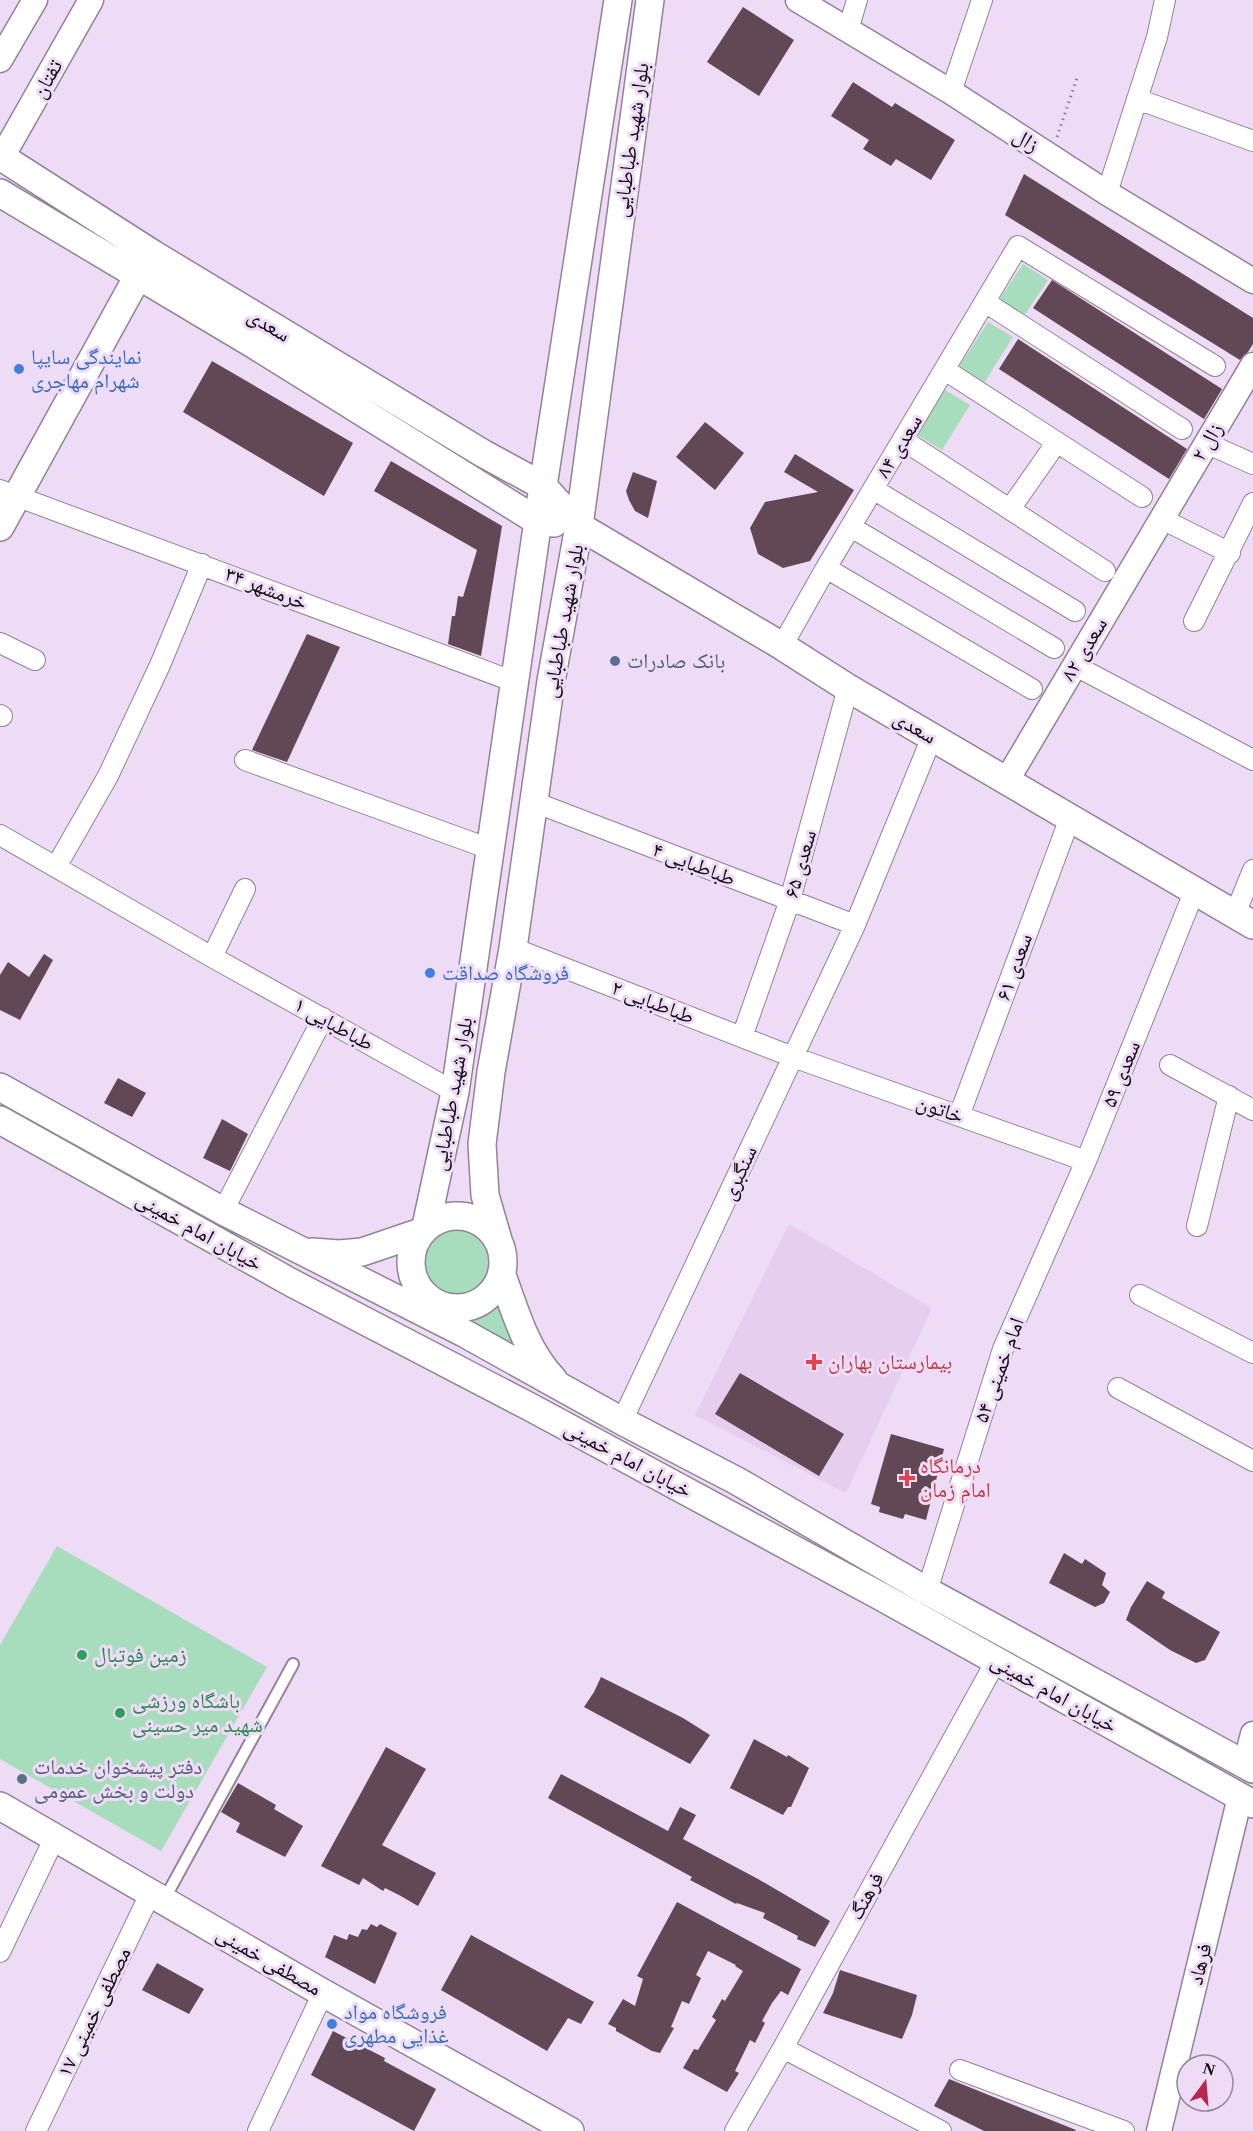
<svg xmlns="http://www.w3.org/2000/svg" width="1253" height="2131" font-family="'Times New Roman','Noto Naskh Arabic',serif">
<style>
.built{fill:#e6ceee}
.green{fill:#a7dcbd}
.building{fill:#624855}
.lines{fill:none;stroke-linecap:round;stroke-linejoin:round}
.service-casing{stroke:#938299;stroke-width:14}
.minor-casing{stroke:#938299;stroke-width:22}
.tertiary-casing{stroke:#938299;stroke-width:27}
.secondary-casing{stroke:#938299;stroke-width:30}
.path{stroke:#8d7f91;stroke-width:3;stroke-dasharray:1.5 4.5;stroke-linecap:butt}
.service{stroke:#fff;stroke-width:10}
.minor{stroke:#fff;stroke-width:20}
.tertiary{stroke:#fff;stroke-width:24}
.secondary{stroke:#fff;stroke-width:27}
.shop-dot{fill:#3f7fe0;stroke:#eedbf5;stroke-width:2}
.service-dot{fill:#5c6f8a;stroke:#eedbf5;stroke-width:2}
.health-dot{fill:#e0444e;stroke:#eedbf5;stroke-width:2}
.leisure-dot{fill:#2e9e5b;stroke:#eedbf5;stroke-width:2}
.labels{text-anchor:middle;stroke-width:6;stroke-linejoin:round;paint-order:stroke}
.street-label{font-size:21px;fill:#0f0911;stroke:#eedbf5}
.shop-label{font-size:21px;fill:#366cbe;stroke:#eedbf5;text-anchor:start}
.service-label{font-size:21px;fill:#4e5e75;stroke:#eedbf5;text-anchor:start}
.health-label{font-size:21px;fill:#be3a42;stroke:#eedbf5;text-anchor:start}
.leisure-label{font-size:21px;fill:#27864d;stroke:#eedbf5;text-anchor:start}
</style>
<rect width="100%" height="100%" fill="#eedbf5"/>
<path class="built" d="M789 1224 932 1308 846 1493 695 1415Z"/>
<path class="green" d="M1023 264 1048 280 1024 316 999 300Z
M988 322 1013 337 984 383 959 367Z
M945 390 970 405 942 450 917 435Z
M422 1263a34 34 0 1 1 68 0a34 34 0 1 1-68 0Z
M504 1299 524 1358 467 1321C483 1315 493 1312 504 1299Z
M57 1546 267 1667 161 1851 0 1759V1645Z"/>
<path class="building" d="M743 7 794 40 759 96 707 62Z
M853 82 892 107 895 103 955 140 931 180 896 159 891 166 863 149 869 140 831 116Z
M1024 174 1253 318V344L1248 352 1240 360 1005 215Z
M1052 280 1222 389 1204 419 1033 308Z
M1018 339 1187 449 1169 479 999 369Z
M212 361 353 443 324 496 183 412Z
M705 422 744 453 715 490 676 457Z
M795 454 854 490 810 561 783 568 758 554 750 528 765 502 818 492 784 472Z
M391 461 502 526 481 656 448 644 452 616H455L458 596 463 597 477 550 374 491Z
M633 472 657 481 648 518 635 511 629 500 626 491Z
M307 634 340 647 287 762 252 750Z
M44 954 53 960 20 1020 0 1010V975L8 962 29 977Z
M118 1078 146 1093 132 1117 104 1103Z
M222 1119 248 1134 230 1171 203 1158Z
M740 1373 844 1434 819 1476 715 1414Z
M891 1434 944 1449 926 1520 905 1514 903 1519 879 1512 880 1507 871 1504Z
M1064 1553 1082 1564 1085 1559 1106 1573 1102 1585 1110 1592 1104 1603 1095 1607 1049 1583Z
M1147 1581 1165 1592 1162 1598 1220 1632 1205 1660 1196 1663 1170 1650 1126 1620 1131 1607Z
M601 1677 683 1718 710 1735 690 1764 584 1707 594 1692Z
M754 1739 787 1757 788 1755 809 1768 791 1807H788L783 1815 730 1788Z
M386 1747 426 1769 382 1845 436 1873 418 1906 399 1895 385 1888 383 1891 363 1878 359 1885 321 1866Z
M561 1774 668 1831 680 1807 696 1815 683 1839 758 1879 830 1921 815 1947 797 1939 798 1936 763 1918 765 1913 737 1903 736 1904 690 1880 692 1877 548 1798Z
M238 1783 276 1805 274 1809 303 1826 285 1857 236 1832 240 1823 221 1812Z
M677 1902 801 1969 788 1995 781 1991 772 2003 762 2021 765 2023 755 2043 750 2040 735 2071 739 2073 727 2092 683 2068 694 2049 698 2050 716 2020 712 2017 722 1999 725 2001 743 1971 735 1966 736 1965 708 1951 696 1975 701 1978 689 2004 682 2001 671 2027 674 2028 660 2053 652 2051 616 2031V2028L608 2024 623 1999 635 2006 643 1979 637 1976Z
M371 1924 377 1927 380 1924 397 1933 375 1984 325 1957 334 1935 347 1940 349 1934 358 1937 362 1929 367 1930Z
M471 1935 594 2002 581 2024 568 2018 547 2051 441 1990Z
M157 1963 204 1989 189 2014 142 1990Z
M840 1970 917 1995 912 2015 902 2039 823 2013 833 1993Z
M333 2031 385 2058 384 2061 436 2089 414 2131 311 2075Z
M949 2079 1076 2130 1075 2131H984L934 2106Z"/>
<g class="lines">
<g class="service-casing">
<path id="service" d="M164 1900 293 1664"/>
</g>
<g class="minor-casing">
<path id="minor" d="M848 30 857 0
M951 92 982 0
M1137 99 1253 141
M1107 193 1157 37 1165 0
M985 302 1182 429
M945 370 1142 497
M903 440 1105 571
M1206 443 1253 464
M873 489 1075 611
M0 490 515 682
M1010 509 1057 442
M1162 519 1230 553
M851 527 1054 648
M826 568 1032 689
M1194 621 1253 503
M0 643 35 660
M782 646 826 568 1018 246 1215 366
M1074 665 1253 760
M0 715 2 716
M245 760 490 849
M534 802 855 925
M0 835 212 957 455 1092
M56 867 108 776 160 665 202 564
M1235 914 1253 870
M513 948 793 1057 1086 1161
M212 957 245 889
M742 1037 790 900 848 688
M1170 1065 1253 1110
M959 1116 1070 818
M223 1211 323 1018
M1197 1226 1229 1096
M1140 1295 1253 1353
M1118 1388 1253 1461
M622 1421 855 925 932 737
M927 1591 1003 1349 1086 1161 1194 892
M0 1952 55 1837
M783 2048 941 2131
M960 2070 1124 2131
M36 2131 151 1892
M258 2131 323 1993
M735 2131 783 2048 996 1661"/>
</g>
<g class="tertiary-casing">
<path id="tertiary" d="M798 0 951 92 1107 193 1253 281
M0 60 35 0
M2 157 91 0
M1007 780 1253 365
M1245 1765 1253 1734
M1159 2131 1240 1797"/>
</g>
<g class="secondary-casing">
<path id="secondary" d="M0 156 153 254 484 454 543 486 579 526 782 646 848 688 1253 925
M0 193 253 344 539 522 554 523
M0 527 138 276
M0 1087 223 1211 462 1332 622 1421 737 1481 927 1591 1253 1769
M0 1120 292 1283 532 1408 882 1597 1253 1804
M411 1262a46 46 0 1 1 92 0a46 46 0 1 1-92 0Z
M426 1226 455 1092 543 486 618 0
M498 1240 485 1195 482 1144 491 1072 513 948 551 681 579 526 650 0
M312 1252 339 1254 362 1252 421 1232
M502 1275C515 1311 526 1351 553 1379
M0 1806 323 1993 570 2131"/>
</g>
<path class="path" d="M1057 137 1077 78"/>
<use href="#service" class="service"/>
<use href="#minor" class="minor"/>
<use href="#tertiary" class="tertiary"/>
<use href="#secondary" class="secondary"/>
</g>
<g class="shop-dot">
<circle cx="19" cy="369" r="6"/>
<circle cx="430" cy="973" r="6"/>
<circle cx="332" cy="2024" r="6"/>
</g>
<g class="service-dot">
<circle cx="615" cy="661" r="6"/>
<circle cx="22" cy="1779" r="6"/>
</g>
<g class="health-dot">
<path d="M811 1353h6v6h6v6h-6v6h-6v-6h-6v-6h6z"/>
<path d="M904 1469h6v6h6v6h-6v6h-6v-6h-6v-6h6z"/>
</g>
<g class="leisure-dot">
<circle cx="82" cy="1655" r="6"/>
<circle cx="120" cy="1713" r="6"/>
</g>
<g class="labels">
<g class="street-label">
<text transform="translate(47 79) rotate(-61)" y="7">تفتان</text>
<text transform="translate(631 140) rotate(-82)" y="7">بلوار شهید طباطبایی</text>
<text transform="translate(1026 140) rotate(33)" y="7">زال</text>
<text transform="translate(269 325) rotate(31)" y="7">سعدی</text>
<text transform="translate(1207 442) rotate(-59)" y="7">زال ۲</text>
<text transform="translate(899 446) rotate(-59)" y="7">سعدی ۸۴</text>
<text transform="translate(266 588) rotate(21)" y="7">خرمشهر ۳۴</text>
<text transform="translate(563 621) rotate(-80)" y="7">بلوار شهید طباطبایی</text>
<text transform="translate(1084 649) rotate(-59)" y="7">سعدی ۸۲</text>
<text transform="translate(915 727) rotate(30)" y="7">سعدی</text>
<text transform="translate(694 864) rotate(21)" y="7">طباطبایی ۴</text>
<text transform="translate(800 864) rotate(-74)" y="7">سعدی ۶۵</text>
<text transform="translate(1014 967) rotate(-70)" y="7">سعدی ۶۱</text>
<text transform="translate(653 1002) rotate(21)" y="7">طباطبایی ۲</text>
<text transform="translate(334 1024) rotate(29)" y="7">طباطبایی ۱</text>
<text transform="translate(1121 1074) rotate(-68)" y="7">سعدی ۵۹</text>
<text transform="translate(452 1094) rotate(-80)" y="7">بلوار شهید طباطبایی</text>
<text transform="translate(940 1109) rotate(19)" y="7">خاتون</text>
<text transform="translate(739 1173) rotate(-65)" y="7">سنگبری</text>
<text transform="translate(199 1231) rotate(29)" y="7">خیابان امام خمینی</text>
<text transform="translate(999 1370) rotate(-70)" y="7">امام خمینی ۵۴</text>
<text transform="translate(628 1459) rotate(28)" y="7">خیابان امام خمینی</text>
<text transform="translate(1054 1693) rotate(29)" y="7">خیابان امام خمینی</text>
<text transform="translate(866 1896) rotate(-61)" y="7">فرهنگ</text>
<text transform="translate(269 1961) rotate(30)" y="7">مصطفی خمینی</text>
<text transform="translate(1200 1964) rotate(-76)" y="7">فرهاد</text>
<text transform="translate(94 2012) rotate(-64)" y="7">مصطفی خمینی ۱۷</text>
</g>
<g class="shop-label">
<text x="31" y="364">نمایندگی سایپا<tspan x="31" dy="24">شهرام مهاجری</tspan></text>
<text x="442" y="980">فروشگاه صداقت</text>
<text x="344" y="2019">فروشگاه مواد<tspan x="344" dy="24">غذایی مطهری</tspan></text>
</g>
<g class="service-label">
<text x="627" y="668">بانک صادرات</text>
<text x="34" y="1774">دفتر پیشخوان خدمات<tspan x="34" dy="24">دولت و بخش عمومی</tspan></text>
</g>
<g class="health-label">
<text x="828" y="1369">بیمارستان بهاران</text>
<text x="920" y="1473">درمانگاه<tspan x="920" dy="24">امام زمان</tspan></text>
</g>
<g class="leisure-label">
<text x="94" y="1662">زمین فوتبال</text>
<text x="132" y="1708">باشگاه ورزشی<tspan x="132" dy="24">شهید میر حسینی</tspan></text>
</g>
</g>
<g transform="translate(1205 2083) rotate(16)"><circle r="28" fill="#eedbf5" stroke="#95879a" stroke-width="1.5"/>
<path d="M0-4.5L10 22L0 15L-10 22Z" fill="#b7264d"/>
<text y="-9" font-size="16" font-weight="bold" text-anchor="middle" fill="#0f0911">N</text>
</g>
</svg>
